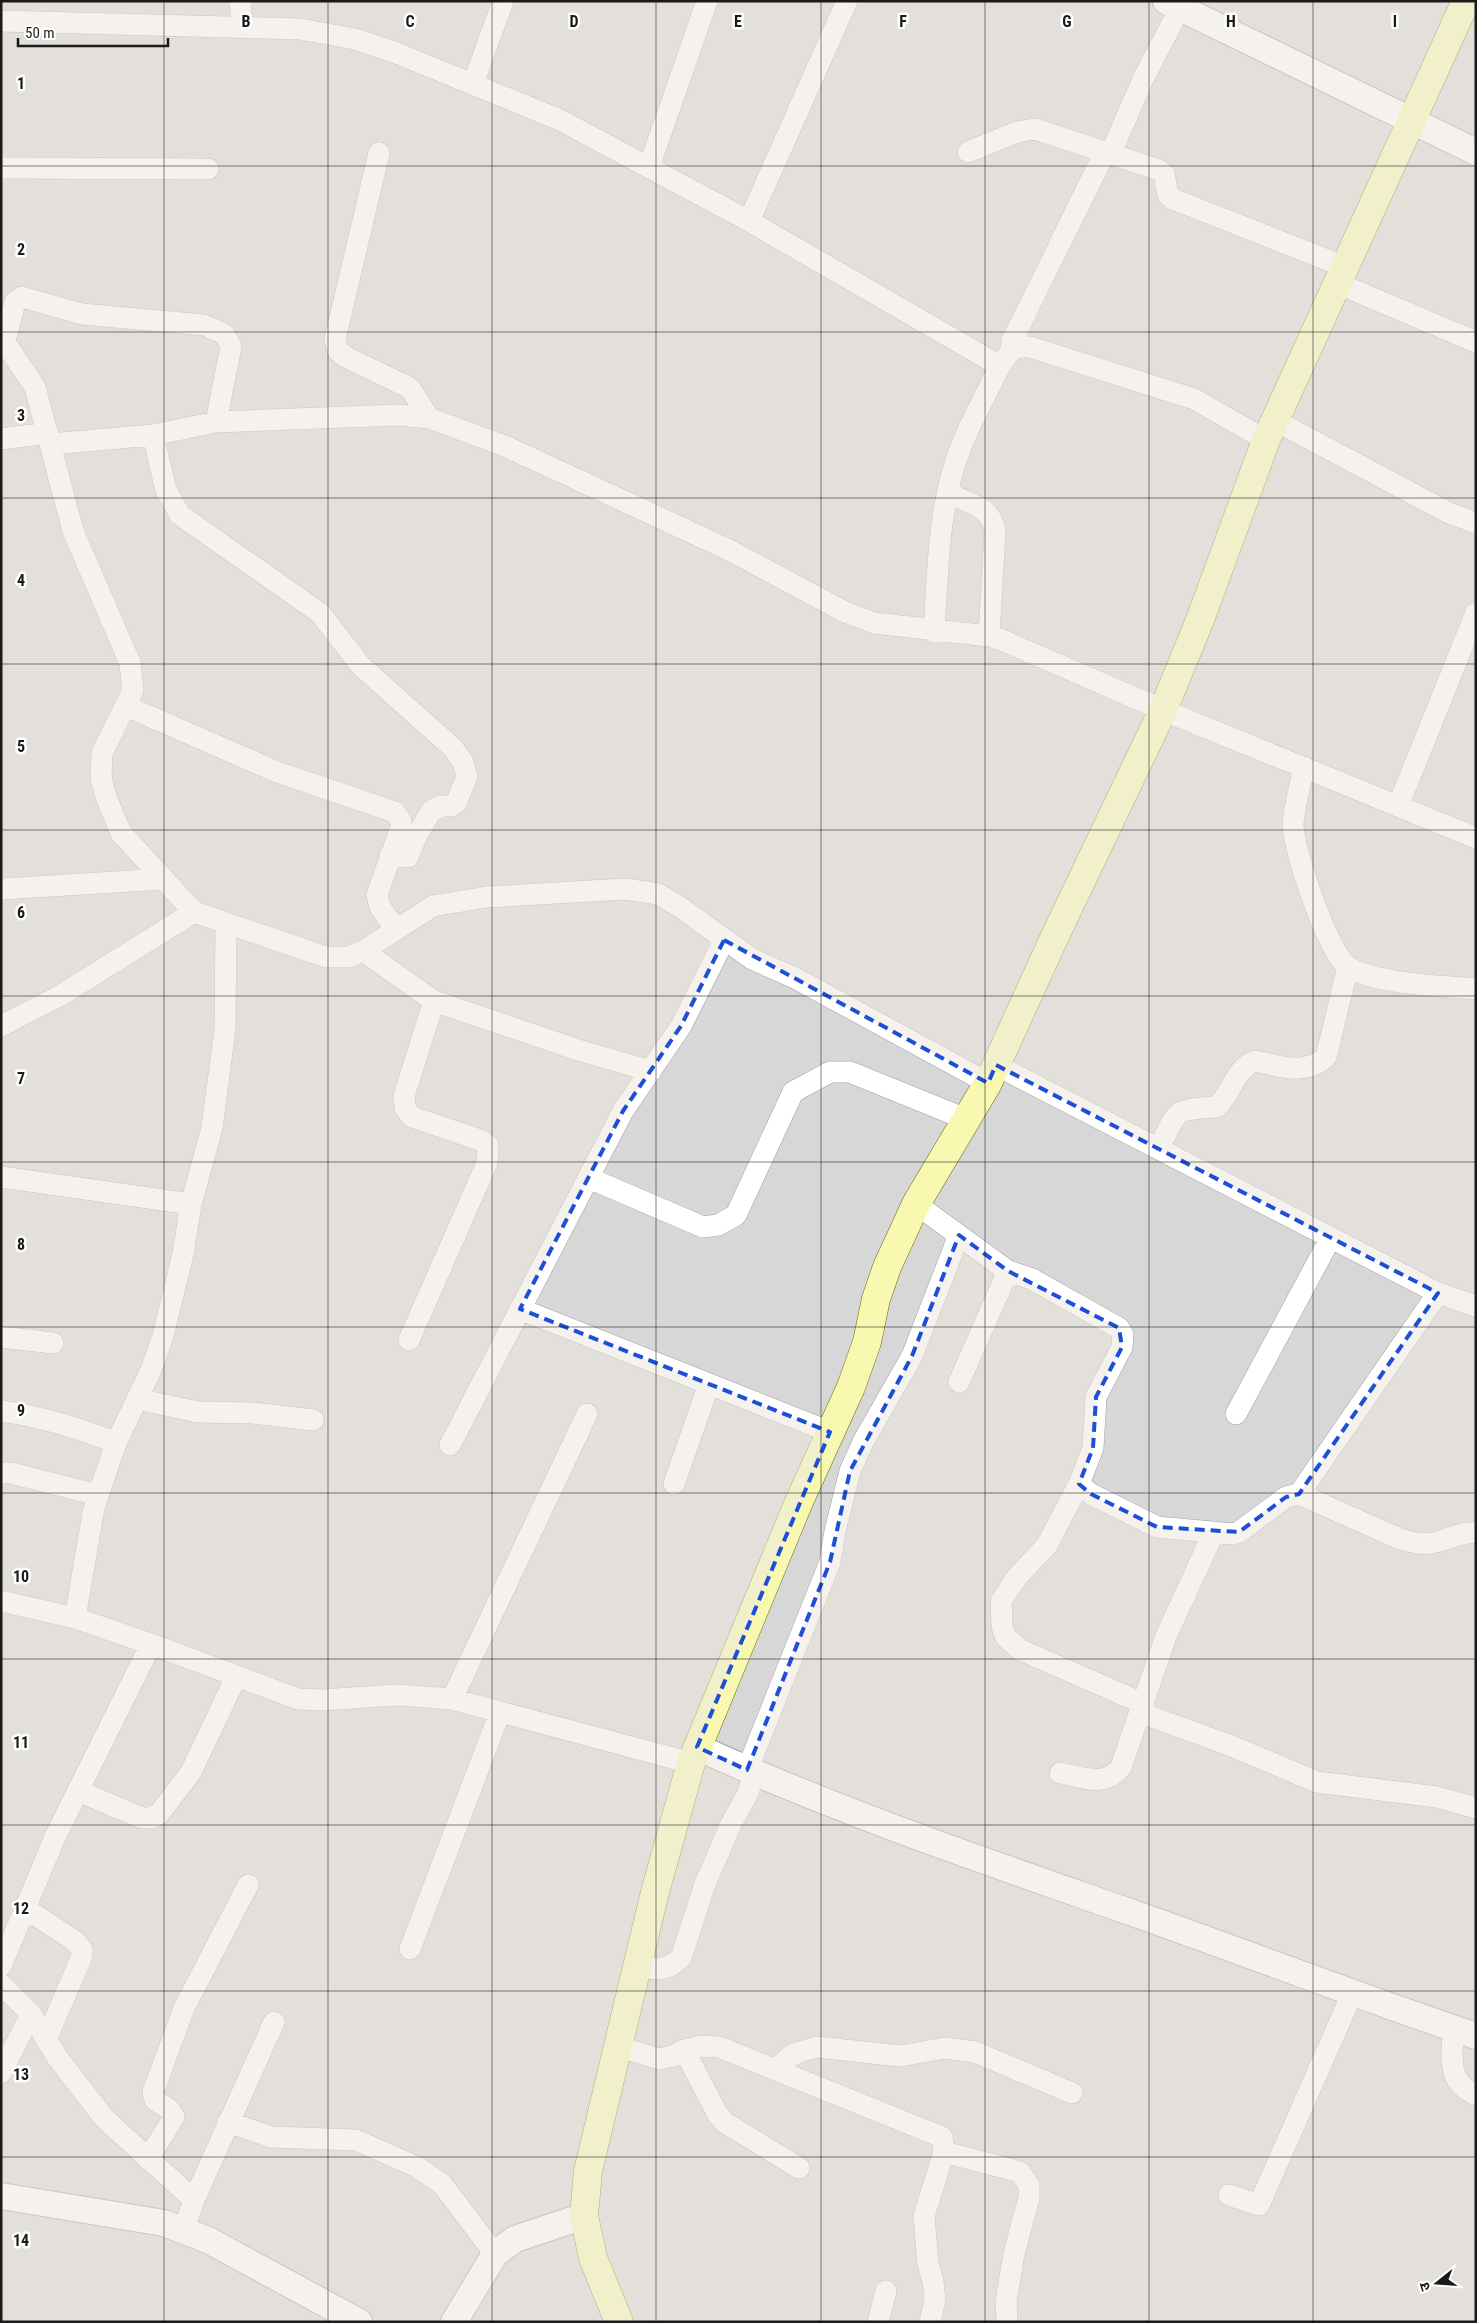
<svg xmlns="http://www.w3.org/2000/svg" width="1477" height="2323" font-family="'Roboto Condensed','Noto Sans Devanagari',sans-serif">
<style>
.residential{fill:#d8d7d7}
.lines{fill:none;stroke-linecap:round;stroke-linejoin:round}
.minor-casing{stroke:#a1a1a1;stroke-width:22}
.tertiary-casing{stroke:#a1a1a1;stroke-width:28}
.secondary-casing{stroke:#666d05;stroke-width:29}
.minor{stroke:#fff;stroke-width:21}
.tertiary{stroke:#fff;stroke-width:26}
.secondary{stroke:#f8f8b1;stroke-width:28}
.marked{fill:none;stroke:#1d4ed8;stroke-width:4;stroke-dasharray:10 6;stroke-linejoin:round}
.grid{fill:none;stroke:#1a1a1a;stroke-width:1;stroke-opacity:0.55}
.grid-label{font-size:16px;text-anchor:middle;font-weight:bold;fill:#1a1a1a;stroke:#fff;stroke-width:5;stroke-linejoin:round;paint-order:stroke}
</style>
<rect width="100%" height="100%" fill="#ece7e0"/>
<path class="residential" d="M1 1H1476V2322H1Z"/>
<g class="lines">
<g class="minor-casing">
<path id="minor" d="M240 1 242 27
M1 21 300 29 355 39 394 52 560 120 749 221 1000 366C1009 352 1013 345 1030 347L1194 399 1266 440
M473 84 503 1
M968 152 1017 132 1035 129 1159 170 1164 174 1168 195 1173 199 1345 267
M379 153 335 339 338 351 346 357 410 388 429 418
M1110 155 1144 77 1180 8
M649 167 707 1
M1 168 208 169
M749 221 847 1
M1337 283 1476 342
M1 337 35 387 73 531 130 663 133 690 102 753 101 778 106 797 121 833 194 912
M5 341 15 302 22 297 82 314 204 325 224 334 231 346 216 422
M1011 349 1012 341 1105 152
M1276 421 1449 513 1476 523
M153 435 166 490 180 515 320 613 361 666 453 748 463 762 467 777 456 803 451 806H441L431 811 416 837 408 857 390 855
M1 439 48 433
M51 444 153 435 216 422 399 415 429 418 505 446 587 484 729 550 845 612 874 623 989 636 1004 641 1163 710 1476 838
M948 494C969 503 992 506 995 532L989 636
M934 632C938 570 938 503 962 444 973 418 987 392 1000 366
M126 706 277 772 395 812 401 821V827L377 895 380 907 396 930
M1304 767C1300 785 1295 805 1293 823 1292 847 1329 955 1348 967 1376 984 1443 986 1476 989
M1398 806 1476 613
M1 889 164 879
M363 951 434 1001 578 1050 651 1071
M1 1026 61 995 194 912 326 957H349L363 951 433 906 487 897 625 889 658 894 680 907 752 959 795 978 988 1083
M996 1065 1438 1293 1476 1306
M1159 1148C1179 1108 1172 1110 1217 1107 1232 1093 1235 1068 1255 1061 1279 1066 1305 1076 1326 1057L1348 967
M1 1177 191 1204
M589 1178 703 1227 718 1225 736 1215 793 1092 830 1072H850L968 1120
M916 1204 1008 1271 1032 1279 1119 1328 1123 1335 1122 1347 1096 1397 1093 1448 1079 1484 1091 1494 1157 1527 1233 1534 1239 1532 1286 1497 1299 1494 1400 1539C1410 1542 1421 1545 1432 1543 1446 1541 1461 1531 1476 1533
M520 1309 830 1432
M1 1337 53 1343
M409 1340 487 1163 488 1145 480 1140 412 1117 405 1108 404 1096 434 1001
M959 1382 1008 1271
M137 1399 198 1412 253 1413 313 1420
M1 1411C43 1417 77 1427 116 1443
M1236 1414 1330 1239
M450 1445 623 1111 681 1026 724 940
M1 1473H11L98 1495
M674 1484 709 1384
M1079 1484 1047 1545 1017 1577 1001 1601 1002 1626 1005 1636 1019 1649 1144 1704
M1299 1494 1438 1293
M1 1601 75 1618 151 1644 298 1699 322 1700 397 1695 452 1699 691 1763
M75 1618 94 1508 116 1443 151 1370 163 1336 183 1254 191 1204 212 1128 225 1030 226 923
M452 1699 587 1414
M1141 1713 1229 1745 1317 1782 1437 1797 1476 1808
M747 1770 830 1562 835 1531 850 1471 863 1442 912 1356 959 1235
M1060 1773C1083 1777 1104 1788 1121 1767L1166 1636 1214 1532
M78 1791 142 1818H151L159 1814 191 1772 236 1677
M26 1909 75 1941 82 1950V1956L46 2040
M410 1949 500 1712
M1 1966 55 1837 151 1644
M636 1967 659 1969 670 1966 681 1958 705 1884 731 1824 748 1793 754 1773
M1 1984 31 2014 57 2057 104 2118 194 2200 183 2231
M1453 2029C1453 2057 1445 2081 1476 2095
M617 2046 659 2059 673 2056 684 2050 701 2046 719 2047 942 2137 944 2152 924 2216 928 2264 933 2282 935 2299 930 2322
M684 2050 717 2113 724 2122 799 2168
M776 2070 789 2057 799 2052 817 2047 900 2056 945 2048 975 2052 1072 2093
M1 2073 31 2014
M228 2122 271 2137 356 2140 417 2167 442 2184 495 2254
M944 2152 1020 2172 1029 2186V2197L1014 2254 1006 2301 1007 2322
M148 2159 174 2117 170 2110 155 2100 153 2092 184 2008 248 1885
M1229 2195 1259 2205 1352 1994
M194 2200 274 2022
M878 2322 886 2291"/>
</g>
<g class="tertiary-casing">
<path id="tertiary" d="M1166 1 1476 152
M697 1747C837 1811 985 1861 1130 1912 1246 1953 1360 1997 1476 2036
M1 2196 164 2223 208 2240 359 2322
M454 2322 495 2254 515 2239 584 2216"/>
</g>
<g class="secondary-casing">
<path id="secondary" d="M619 2322 593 2258 584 2216 588 2171 655 1892 691 1763 798 1504 851 1387 867 1342 876 1299 887 1267 916 1204 988 1083 1055 936 1163 710 1200 620 1266 440 1466 1"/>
</g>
<use href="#minor" class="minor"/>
<use href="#tertiary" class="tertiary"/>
<use href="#secondary" class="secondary"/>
</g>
<path d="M0 0H1477V2323H0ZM724 940 988 1083 996 1065 1438 1293 1299 1494 1286 1497 1239 1532 1157 1527 1091 1494 1079 1484 1093 1448 1096 1397 1122 1347 1119 1328 1008 1271 959 1235 912 1356 850 1471 830 1562 747 1770 697 1747 830 1432 520 1309 623 1111 681 1026Z" fill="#ece7e0" fill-opacity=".55" fill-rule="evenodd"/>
<path class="marked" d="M724 940 988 1083 996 1065 1438 1293 1299 1494 1286 1497 1239 1532 1157 1527 1091 1494 1079 1484 1093 1448 1096 1397 1122 1347 1119 1328 1008 1271 959 1235 912 1356 850 1471 830 1562 747 1770 697 1747 830 1432 520 1309 623 1111 681 1026Z"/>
<path class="grid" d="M164 1V2322M328 1V2322M492 1V2322M656 1V2322M821 1V2322M985 1V2322M1149 1V2322M1313 1V2322M1 166H1476M1 332H1476M1 498H1476M1 664H1476M1 830H1476M1 996H1476M1 1162H1476M1 1327H1476M1 1493H1476M1 1659H1476M1 1825H1476M1 1991H1476M1 2157H1476"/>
<g class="grid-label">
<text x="246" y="27">B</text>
<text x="410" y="27">C</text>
<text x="574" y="27">D</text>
<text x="738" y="27">E</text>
<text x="903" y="27">F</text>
<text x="1067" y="27">G</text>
<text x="1231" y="27">H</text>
<text x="1395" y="27">I</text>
<text x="21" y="89">1</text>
<text x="21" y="255">2</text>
<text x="21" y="421">3</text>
<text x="21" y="586">4</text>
<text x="21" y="752">5</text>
<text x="21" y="918">6</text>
<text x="21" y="1084">7</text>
<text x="21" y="1250">8</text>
<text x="21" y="1416">9</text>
<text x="21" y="1582">10</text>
<text x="21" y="1748">11</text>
<text x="21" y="1914">12</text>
<text x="21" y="2080">13</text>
<text x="21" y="2246">14</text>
</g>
<rect width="1477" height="2323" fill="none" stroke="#1a1a1a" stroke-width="5"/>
<g transform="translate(1437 2283) rotate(253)" stroke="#ffffff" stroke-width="4" paint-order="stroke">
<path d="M0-4L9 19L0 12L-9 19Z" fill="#1a1a1a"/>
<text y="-8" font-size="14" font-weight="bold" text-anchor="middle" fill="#1a1a1a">उ</text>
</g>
<path d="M18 38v8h150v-8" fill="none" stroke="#1a1a1a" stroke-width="2.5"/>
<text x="25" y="38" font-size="15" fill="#1a1a1a" stroke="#ffffff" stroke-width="4" paint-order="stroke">50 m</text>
</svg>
